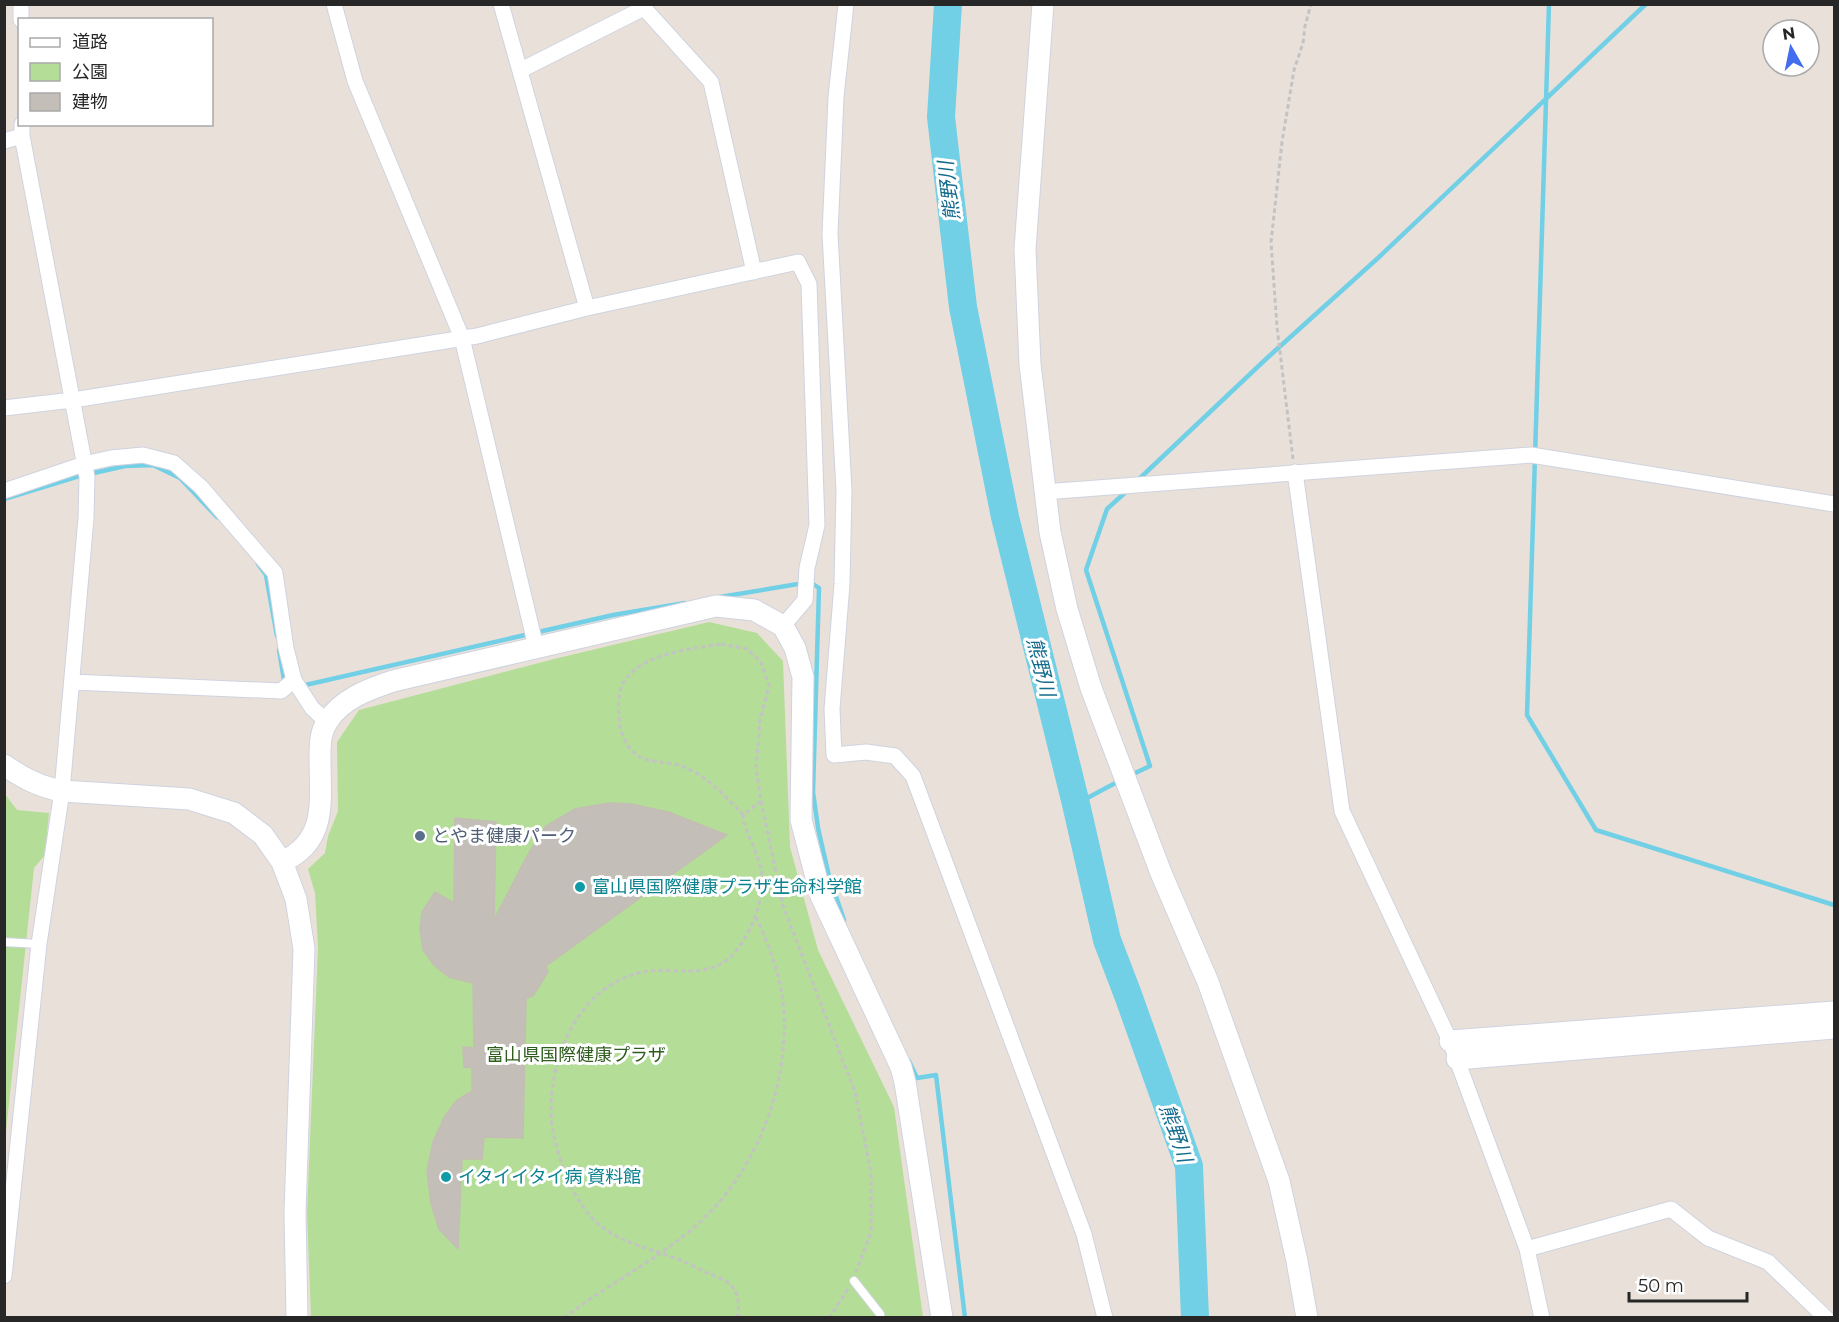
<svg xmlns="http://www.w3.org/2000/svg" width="1839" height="1322" font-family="Montserrat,'Noto Sans JP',sans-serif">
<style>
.green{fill:#b4dd98}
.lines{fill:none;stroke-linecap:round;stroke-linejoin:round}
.stream{stroke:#71cfe6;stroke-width:4.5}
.river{stroke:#71cfe6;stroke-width:28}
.building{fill:#c4beb9;stroke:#c4bdb3;stroke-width:1.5}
.lane-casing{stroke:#ced3df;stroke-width:10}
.street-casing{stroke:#ced3df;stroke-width:17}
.secondary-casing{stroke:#ced3df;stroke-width:23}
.path{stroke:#c3c3c3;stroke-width:3;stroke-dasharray:4.5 3;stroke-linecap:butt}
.lane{stroke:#fff;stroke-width:8}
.street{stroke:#fff;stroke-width:15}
.secondary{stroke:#fff;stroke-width:21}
.service-dot{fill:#5c6f8a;stroke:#fff;stroke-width:2}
.culture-dot{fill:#0f9aa8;stroke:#fff;stroke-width:2}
.labels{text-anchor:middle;stroke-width:6;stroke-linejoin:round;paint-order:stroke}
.service-label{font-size:18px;fill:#4e5e75;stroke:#fff;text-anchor:start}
.culture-label{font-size:18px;fill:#0d838f;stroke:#fff;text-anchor:start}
.park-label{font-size:18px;fill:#2f5d1d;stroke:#fff}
.water-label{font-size:20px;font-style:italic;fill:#156c8d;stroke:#fff}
</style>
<rect width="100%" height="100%" fill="#e9e1d9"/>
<path class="green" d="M709 622 757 633 783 661 790 847 818 950 894 1107 923 1317H311L307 1213 318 947 315 893 308 869 325 853 328 836 338 811 337 742 359 710 554 659Z
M5 794 17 810 49 813 45 855 34 868 5 1141Z"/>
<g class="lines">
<path class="stream" d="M1549 4 1527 715 1596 830 1834 905
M1138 480 1266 359 1378 258 1646 4
M1128 490 1107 509 1086 570 1150 766 1131 775
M4 499 76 477 125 466 153 465 180 478 217 517
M258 564 266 575 277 636
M720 597 810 582 819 588 813 792 818 828 829 876 844 920
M279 650 284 680 287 681
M301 686 613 615 685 603
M1076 804 1121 780
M909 1061 917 1078 936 1075 965 1318"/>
<path class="river" d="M948 4 941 117 963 307 1005 517 1076 804 1107 940 1128 995 1189 1166 1195 1318"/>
</g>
<path class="building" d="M609 803 631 804 668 812 727 835 546 966 548 972 533 996 526 998 523 1138 484 1137 482 1159H462L458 1249 439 1229 431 1203 427 1171 433 1142 445 1116 457 1100 472 1091V1068L464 1067 463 1047 474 1048 473 983 449 977 434 965 423 950 420 929 422 912 435 892 454 903 455 818 496 822 494 920 527 856 546 826 575 809Z"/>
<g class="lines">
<g class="lane-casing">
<path id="lane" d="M4 942 39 944
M854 1281 880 1314 881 1318"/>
</g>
<g class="street-casing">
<path id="street" d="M21 4V20
M334 4 355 81 462 338 536 647
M501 4 587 308
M846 4 836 97 830 234 844 490 842 584 832 709 834 755 866 752 895 756 913 776 1084 1234 1105 1318
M521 70 644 8 711 82 754 272
M4 141 22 136
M4 408 73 400 477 336 587 308 798 262 809 284 817 525 807 568 805 600 783 626
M1295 472 1342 811 1450 1041 1527 1249 1542 1318
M4 491 84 464 111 458 143 455 174 463 201 487 275 573 286 648 294 680
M1044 492 1531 455 1834 504
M72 682 281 691 294 680 312 708 327 722
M1527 1249 1671 1209 1708 1238 1768 1262 1826 1318
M4 1276 39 944 62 791 86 518 87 477 22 136V124"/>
</g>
<g class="secondary-casing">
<path id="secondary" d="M1043 4 1025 249 1030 364 1050 532 1067 609 1091 688 1161 873 1208 982 1279 1181 1297 1261 1307 1318
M4 765C23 778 40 787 62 791L189 799 234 813 263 835 282 862 296 899 304 949 295 1212 297 1318
M282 862C328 841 320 801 320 758 320 745 320 733 327 722 341 699 369 689 393 681L716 606 754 610 783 626 795 648 803 677 801 820 821 896 901 1067 905 1082 942 1318
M1450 1041 1834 1012
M1457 1059 1834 1028"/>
</g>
<path class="path" d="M1293 459 1277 327 1271 242 1282 142 1294 70 1303 43 1305 26 1311 4
M721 644 747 649 761 662 769 686 760 720 756 769 761 801 743 815C724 795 705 773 678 765 666 762 648 762 638 756 625 747 619 730 619 716 618 704 618 690 625 680 644 653 691 649 721 644Z
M761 801 783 906 855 1092 871 1173V1232L856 1272
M564 1318C605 1286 652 1263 692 1229 753 1178 788 1092 784 1013 782 979 770 948 756 917
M737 1318C740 1306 739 1293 730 1284 724 1279 713 1275 705 1272 695 1267 684 1261 672 1257 648 1248 623 1243 602 1227 572 1205 551 1145 551 1109 552 1052 579 989 638 973 664 966 693 977 719 965 744 953 763 907 762 879 762 856 745 836 743 815
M829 1318 848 1289"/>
<use href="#lane" class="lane"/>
<use href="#street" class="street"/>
<use href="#secondary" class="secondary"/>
</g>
<circle class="service-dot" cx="420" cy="836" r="6"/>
<g class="culture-dot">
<circle cx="580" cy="887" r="6"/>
<circle cx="446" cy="1177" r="6"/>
</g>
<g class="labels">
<g class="service-label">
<text x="432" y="842">とやま健康パーク</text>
</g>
<g class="culture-label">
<text x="592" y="893">富山県国際健康プラザ生命科学館</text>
<text x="458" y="1183">イタイイタイ病 資料館</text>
</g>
<g class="park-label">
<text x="576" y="1061">富山県国際健康プラザ</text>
</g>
<g class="water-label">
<text transform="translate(949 191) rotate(-97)" y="7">熊野川</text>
<text transform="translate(1041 667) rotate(76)" y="7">熊野川</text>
<text transform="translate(1176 1133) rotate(71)" y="7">熊野川</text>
</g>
</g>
<rect width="1839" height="1322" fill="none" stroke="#272727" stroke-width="12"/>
<rect x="18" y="18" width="195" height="108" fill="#ffffff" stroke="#a9a9a9" stroke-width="1.5"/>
<rect x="30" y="38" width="30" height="9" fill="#ffffff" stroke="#a9a9a9" stroke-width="1.5"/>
<text x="72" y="48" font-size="18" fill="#272727">道路</text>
<rect x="30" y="63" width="30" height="18" fill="#b4dd98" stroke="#a9a9a9" stroke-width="1.5"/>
<text x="72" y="78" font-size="18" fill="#272727">公園</text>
<rect x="30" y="93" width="30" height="18" fill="#c4beb9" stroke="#a9a9a9" stroke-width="1.5"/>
<text x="72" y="108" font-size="18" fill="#272727">建物</text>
<g transform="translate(1791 48) rotate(351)"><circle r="28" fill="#ffffff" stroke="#a9a9a9" stroke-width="1.5"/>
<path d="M0-4.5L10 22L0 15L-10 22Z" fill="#416dee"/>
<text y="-9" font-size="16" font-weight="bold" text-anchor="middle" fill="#272727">N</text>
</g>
<path d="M1629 1292v9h118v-9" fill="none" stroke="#272727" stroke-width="3"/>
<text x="1638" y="1292" font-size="18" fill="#272727" stroke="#ffffff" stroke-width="4.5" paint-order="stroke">50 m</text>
</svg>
